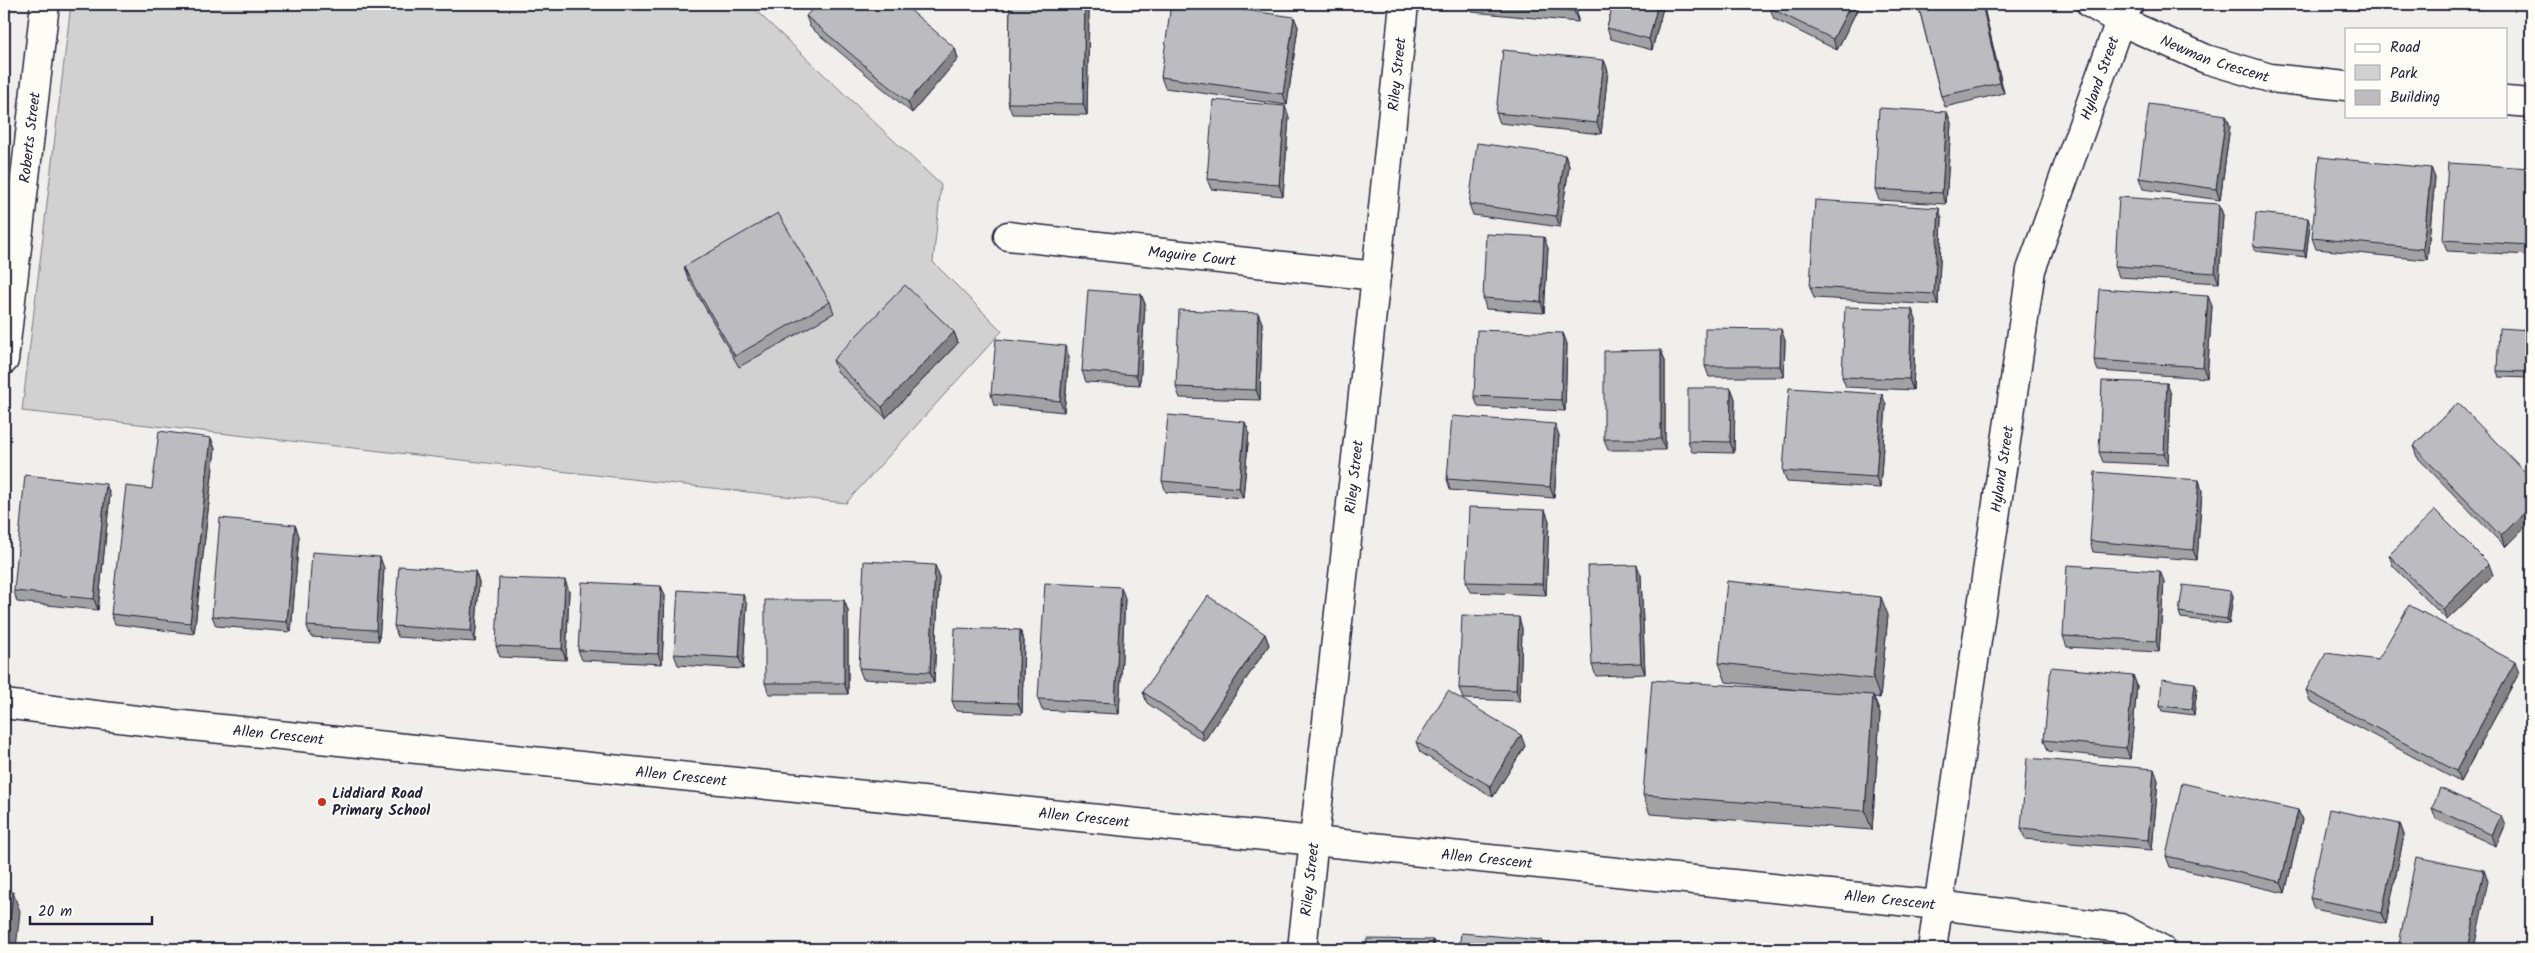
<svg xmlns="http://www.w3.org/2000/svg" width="2535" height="953" font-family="Kalam,sans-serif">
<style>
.green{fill:#d2d1d1;stroke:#7a7a86}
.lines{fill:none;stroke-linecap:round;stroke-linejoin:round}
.minor-casing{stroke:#22223b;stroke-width:31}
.minor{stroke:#fdfcf7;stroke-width:28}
.wall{fill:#a2a2a5;stroke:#22223b}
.shaded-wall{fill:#848486;stroke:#22223b}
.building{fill:#bcbcc0;stroke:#22223b}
.poi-dot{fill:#c8321e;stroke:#fdfcf7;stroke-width:2}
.labels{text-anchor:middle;stroke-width:4;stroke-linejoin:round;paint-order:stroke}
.street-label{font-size:15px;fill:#22223b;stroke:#fdfcf7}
.poi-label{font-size:15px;font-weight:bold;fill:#22223b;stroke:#fdfcf7;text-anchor:start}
</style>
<rect width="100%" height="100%" fill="#f0efec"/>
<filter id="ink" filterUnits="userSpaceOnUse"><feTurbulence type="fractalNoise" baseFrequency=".02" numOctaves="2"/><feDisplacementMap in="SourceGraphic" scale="10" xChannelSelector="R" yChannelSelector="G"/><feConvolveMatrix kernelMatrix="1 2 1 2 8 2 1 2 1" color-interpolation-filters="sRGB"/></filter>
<g filter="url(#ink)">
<path class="green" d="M71 4H749L941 185 933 262 1002 331 846 503 22 411Z"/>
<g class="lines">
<g class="minor-casing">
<g id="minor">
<path id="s1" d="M2091 4 2120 21 2206 59 2270 78 2346 86"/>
<path d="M2506 101 2531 103"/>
<path id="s2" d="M1008 236 1376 276"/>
<path id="s3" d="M4 360 45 4"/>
<path id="s4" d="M4 704 153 722 1938 905 2120 928 2161 949"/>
<path id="s5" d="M1302 949 1376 276 1404 4"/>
<path id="s6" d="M1932 949 2031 270 2120 21 2129 4"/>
</g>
</g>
<use href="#minor" class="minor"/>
</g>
<path class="wall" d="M1010 4H1086L1089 11 1087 115 1012 114 1008 103Z
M1469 4H1576L1578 22 1472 12Z
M1613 4H1664L1652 50 1611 39 1607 28Z
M1773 4H1860L1837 50 1774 19 1770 8Z
M1918 4H1983L2004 93 1945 107 1941 96Z
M806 16 955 48 958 59 912 113 810 27Z
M1294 17 1298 27 1287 105 1165 88 1161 77Z
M1604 60 1608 71 1601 134 1500 123 1496 113Z
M1947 112 1951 123 1946 204 1879 200 1875 189Z
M2226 115 2230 126 2220 200 2143 189 2139 178Z
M1289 117 1283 196 1211 189 1207 179Z
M1565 155 1569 166 1560 227 1473 215 1469 204Z
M2431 168 2435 178 2427 260 2316 249 2312 238Z
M2531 168V255L2447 251 2443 240Z
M2219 204 2223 215 2219 283 2119 277 2115 266Z
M1942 219 1938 305 1814 298 1810 287Z
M2310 224 2306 257 2255 251 2253 246Z
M1548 248 1544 313 1486 309 1483 298Z
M684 267 830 302 834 313 739 367 688 278Z
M1141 294 1145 304 1140 385 1086 382 1082 371Z
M2212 306 2207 378 2098 371 2094 360Z
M1258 313 1262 323 1260 400 1180 398 1176 387Z
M1916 319 1913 390 1846 387 1842 377Z
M2531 330V378L2499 377 2497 371Z
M954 332 958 343 886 418 837 371 833 360Z
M1563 333 1567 344 1565 411 1478 407 1474 396Z
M1785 340 1784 377H1709L1705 366Z
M1661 350 1665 361V450H1608L1604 439Z
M1069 357 1064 412 994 405 991 394Z
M1731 388 1735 399 1734 453 1692 452 1688 441Z
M2171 394 2168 465 2103 462 2099 452Z
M2458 403 2505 547 2417 457 2413 446Z
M1886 405 1880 488 1787 482 1783 471Z
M1249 432 1243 498 1166 492 1162 481Z
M1559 435 1554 498 1450 490 1447 479Z
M211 438 215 449 194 634 115 624 111 614Z
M2199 480 2202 491 2197 560 2093 552 2090 541Z
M106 484 110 495 98 610 17 602 14 591Z
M1545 510 1549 521 1546 595 1470 592 1466 582Z
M295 525 299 536 291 632 216 626 212 616Z
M2389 555 2493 575 2447 620 2393 566Z
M384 568 379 641 311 637 307 626Z
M475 571 479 582 475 642 398 637 394 626Z
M939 575 934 683 863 679 859 668Z
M1641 575 1645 674 1596 676 1592 665Z
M2164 581 2159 652 2067 647 2063 636Z
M661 586 665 596 662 664 582 660 578 650Z
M569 591 566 660 500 657 496 646Z
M2231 591 2233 596 2229 624 2181 618 2179 612Z
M1125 598 1119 714 1042 710 1038 699Z
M844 600 848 611V694H769L765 683Z
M747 605 743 669 678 665 674 654Z
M1888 615 1880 698 1874 697 1880 714 1872 830 1650 814 1643 795 1817 692 1726 682 1719 663Z
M1522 628 1520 701 1463 699 1459 688Z
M1020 630 1024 641 1022 714 956 711 952 701Z
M1265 634 1269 645 1204 741 1147 703 1143 692Z
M2378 660 2519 673 2460 782 2310 701 2306 690Z
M2133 675 2137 686 2130 759 2048 751 2044 740Z
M2197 688 2194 715 2162 711 2160 706Z
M1416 742 1525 746 1493 797 1420 752Z
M2158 780 2152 850 2025 839 2021 828Z
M2432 808 2505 826 2496 846 2436 819Z
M2298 810 2302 820 2285 893 2170 867 2166 856Z
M2400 824 2404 835 2386 924 2314 909 2310 898Z"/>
<path class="shaded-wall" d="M1085 4H1086L1089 11 1087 115 1083 104Z
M1573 4H1576L1578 22 1574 11Z
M1658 4H1664L1652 50 1649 39Z
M1851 4H1860L1837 50 1833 39Z
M1982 4H1983L2004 93 2000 83Z
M1294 17 1298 27 1287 105 1283 94Z
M955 48 958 59 912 113 908 102Z
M1604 60 1608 71 1601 134 1597 123Z
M1285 106 1289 117 1283 196 1279 185Z
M1947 112 1951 123 1946 204 1942 193Z
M2226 115 2230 126 2220 200 2216 189Z
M1565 155 1569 166 1560 227 1556 216Z
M2431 168 2435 178 2427 260 2423 249Z
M2219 204 2223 215 2219 283 2215 273Z
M2531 207V250L2529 245Z
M1939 208 1942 219 1938 305 1934 294Z
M2308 218 2310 224 2306 257 2304 251Z
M1544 237 1548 248 1544 313 1541 302Z
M1141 294 1145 304 1140 385 1136 375Z
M2208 296 2212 306 2207 378 2203 367Z
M1912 309 1916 319 1913 390 1909 379Z
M1258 313 1262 323 1260 400 1256 390Z
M1781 329 1785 340 1784 377 1780 366Z
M954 332 958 343 886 418 882 407Z
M1563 333 1567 344 1565 411 1561 400Z
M1065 346 1069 357 1064 412 1060 401Z
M1661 350 1665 361V450L1661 439Z
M2167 383 2171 394 2168 465 2164 454Z
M1731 388 1735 399 1734 453 1730 442Z
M1882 394 1886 405 1880 488 1876 477Z
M1245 422 1249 432 1243 498 1239 488Z
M1555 424 1559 435 1554 498 1550 487Z
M211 438 215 449 194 634 190 623Z
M2199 480 2202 491 2197 560 2193 550Z
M106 484 110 495 98 610 94 599Z
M2531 506V521L2505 547 2501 536Z
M1545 510 1549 521 1546 595 1542 584Z
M295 525 299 536 291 632 287 622Z
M380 557 384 568 379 641 376 630Z
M2489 564 2493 575 2447 620 2443 609Z
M935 565 939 575 934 683 930 672Z
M1637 565 1641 575 1645 674 1641 663Z
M475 571 479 582 475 642 471 631Z
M2160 571 2164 581 2159 652 2156 641Z
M565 580 569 591 566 660 562 649Z
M661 586 665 596 662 664 658 654Z
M1121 587 1125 598 1119 714 1115 703Z
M2231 591 2233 596 2229 624 2227 619Z
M743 594 747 605 743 669 739 658Z
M1881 597 1888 615 1880 698 1873 679Z
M844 600 848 611V694L844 683Z
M1519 617 1522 628 1520 701 1516 690Z
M1020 630 1024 641 1022 714 1018 703Z
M1265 634 1269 645 1204 741 1201 731Z
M2515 662 2519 673 2460 782 2456 771Z
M2133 675 2137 686 2130 759 2126 748Z
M2195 683 2197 688 2194 715 2192 709Z
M1873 695 1880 714 1872 830 1865 811Z
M1521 735 1525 746 1493 797 1490 786Z
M2154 769 2158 780 2152 850 2148 840Z
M2298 810 2302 820 2285 893 2281 882Z
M2501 816 2505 826 2496 846 2492 835Z
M2400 824 2404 835 2386 924 2382 913Z
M2484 870 2488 881 2474 949H2468Z
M13 892 20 911 16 949 7 947Z
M1433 940 1436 949H1432Z
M1542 940 1545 949H1541Z"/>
<path class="building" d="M817 4H903L955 48 908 102 806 16Z
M1010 4H1085L1083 104 1008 103Z
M1171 4H1202L1294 17 1283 94 1161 77Z
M1492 4H1573L1574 11Z
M1613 4H1658L1649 39 1607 28Z
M1773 4H1851L1833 39 1770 8Z
M1918 4H1982L2000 83 1941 96Z
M1503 50 1604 60 1597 123 1496 113Z
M1213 100 1285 106 1279 185 1207 179Z
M2149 104 2226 115 2216 189 2139 178Z
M1879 108 1947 112 1942 193 1875 189Z
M1477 143 1565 155 1556 216 1469 204Z
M2319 157 2431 168 2423 249 2312 238Z
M2448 163 2531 168V207L2529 245 2443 240Z
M2119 197 2219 204 2215 273 2115 266Z
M1815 200 1939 208 1934 294 1810 287Z
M778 213 830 302 735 356 684 267Z
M2256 213 2308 218 2304 251 2253 246Z
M1486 234 1544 237 1541 302 1483 298Z
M905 285 954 332 882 407 833 360Z
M2099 289 2208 296 2203 367 2094 360Z
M1088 290 1141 294 1136 375 1082 371Z
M1845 307 1912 309 1909 379 1842 377Z
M1179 310 1258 313 1256 390 1176 387Z
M1705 328 1781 329 1780 366H1705Z
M2499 328 2531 330V372L2497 371Z
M1477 330 1563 333 1561 400 1474 396Z
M996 339 1065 346 1060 401 991 394Z
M1661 350V439H1604V351Z
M2102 381 2167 383 2164 454 2099 452Z
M1688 388H1731L1730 442 1688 441Z
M1789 388 1882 394 1876 477 1783 471Z
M2458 403 2531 478V506L2501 536 2413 446Z
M1168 415 1245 422 1239 488 1162 481Z
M1452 416 1555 424 1550 487 1447 479Z
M159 431 211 438 190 623 111 614 126 486 152 489Z
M2095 472 2199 480 2193 550 2090 541Z
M25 475 106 484 94 599 14 591Z
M1469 507 1545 510 1542 584 1466 582Z
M2435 510 2489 564 2443 609 2389 555Z
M220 518 295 525 287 622 212 616Z
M312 552 380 557 376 630 307 626Z
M864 561 935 565 930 672 859 668Z
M1637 565 1641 663 1592 665 1588 566Z
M2067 565 2160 571 2156 641 2063 636Z
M399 566 475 571 471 631 394 626Z
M499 578 565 580 562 649 496 646Z
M1727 581 1881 597 1873 679 1719 663Z
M582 582 661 586 658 654 578 650Z
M1045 583 1121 587 1115 703 1038 699Z
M2183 585 2231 591 2227 619 2179 612Z
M678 590 743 594 739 658 674 654Z
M1208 596 1265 634 1201 731 1143 692Z
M765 600H844V683H765Z
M2409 605 2515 662 2456 771 2306 690 2326 653 2378 660Z
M1462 615 1519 617 1516 690 1459 688Z
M955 628 1020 630 1018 703 952 701Z
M2051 667 2133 675 2126 748 2044 740Z
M2162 679 2195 683 2192 709 2160 706Z
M1652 680 1873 695 1865 811 1643 795Z
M1448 691 1521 735 1490 786 1416 742Z
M2027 758 2154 769 2148 840 2021 828Z
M2182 783 2298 810 2281 882 2166 856Z
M2440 788 2501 816 2492 835 2432 808Z
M2329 809 2400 824 2382 913 2310 898Z
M2416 857 2484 870 2468 949H2398Z
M4 891 13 892 7 947 34 949H4Z
M1461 933 1542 940 1541 949H1459Z
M1367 939 1433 940 1432 949H1366Z
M1567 944 1644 948V949H1567Z"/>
</g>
<circle class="poi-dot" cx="322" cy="802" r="5"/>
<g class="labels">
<g class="street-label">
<text dy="5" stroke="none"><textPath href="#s1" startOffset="136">Newman Crescent</textPath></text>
<text dy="5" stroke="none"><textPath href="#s5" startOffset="880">Riley Street</textPath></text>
<text dy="5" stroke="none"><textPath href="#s6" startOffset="890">Hyland Street</textPath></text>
<text dy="5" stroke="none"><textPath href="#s3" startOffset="224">Roberts Street</textPath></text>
<text dy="5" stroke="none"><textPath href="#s2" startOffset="185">Maguire Court</textPath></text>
<text dy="5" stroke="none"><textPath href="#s6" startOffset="485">Hyland Street</textPath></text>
<text dy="5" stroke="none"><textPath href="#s5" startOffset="475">Riley Street</textPath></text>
<text dy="5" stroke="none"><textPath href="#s4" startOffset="276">Allen Crescent</textPath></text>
<text dy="5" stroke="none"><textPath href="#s4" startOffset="681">Allen Crescent</textPath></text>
<text dy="5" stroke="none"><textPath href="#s4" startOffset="1086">Allen Crescent</textPath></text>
<text dy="5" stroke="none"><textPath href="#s4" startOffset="1491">Allen Crescent</textPath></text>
<text dy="5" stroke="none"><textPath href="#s5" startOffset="70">Riley Street</textPath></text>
<text dy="5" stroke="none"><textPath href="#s4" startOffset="1896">Allen Crescent</textPath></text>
</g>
<g class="poi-label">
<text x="332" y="798">Liddiard Road<tspan x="332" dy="17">Primary School</tspan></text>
</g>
</g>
<rect width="2535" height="953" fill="none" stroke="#fdfcf7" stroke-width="20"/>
<rect x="10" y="10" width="2515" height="933" fill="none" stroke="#22223b" stroke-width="2" filter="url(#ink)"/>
<rect x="2345" y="28" width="162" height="90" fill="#fdfcf7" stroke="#a5a5ac"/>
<rect x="2355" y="44" width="25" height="8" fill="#fdfcf7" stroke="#a5a5ac"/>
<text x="2390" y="52" font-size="15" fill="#22223b">Road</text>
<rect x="2355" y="65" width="25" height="15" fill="#d2d1d1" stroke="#a5a5ac"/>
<text x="2390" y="78" font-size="15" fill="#22223b">Park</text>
<rect x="2355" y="90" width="25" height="15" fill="#bcbcc0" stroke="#a5a5ac"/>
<text x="2390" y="102" font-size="15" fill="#22223b">Building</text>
<path d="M30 916v8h122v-8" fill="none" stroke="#22223b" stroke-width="2.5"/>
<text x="38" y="916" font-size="15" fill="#22223b" stroke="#fdfcf7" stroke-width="4" paint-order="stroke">20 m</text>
</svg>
